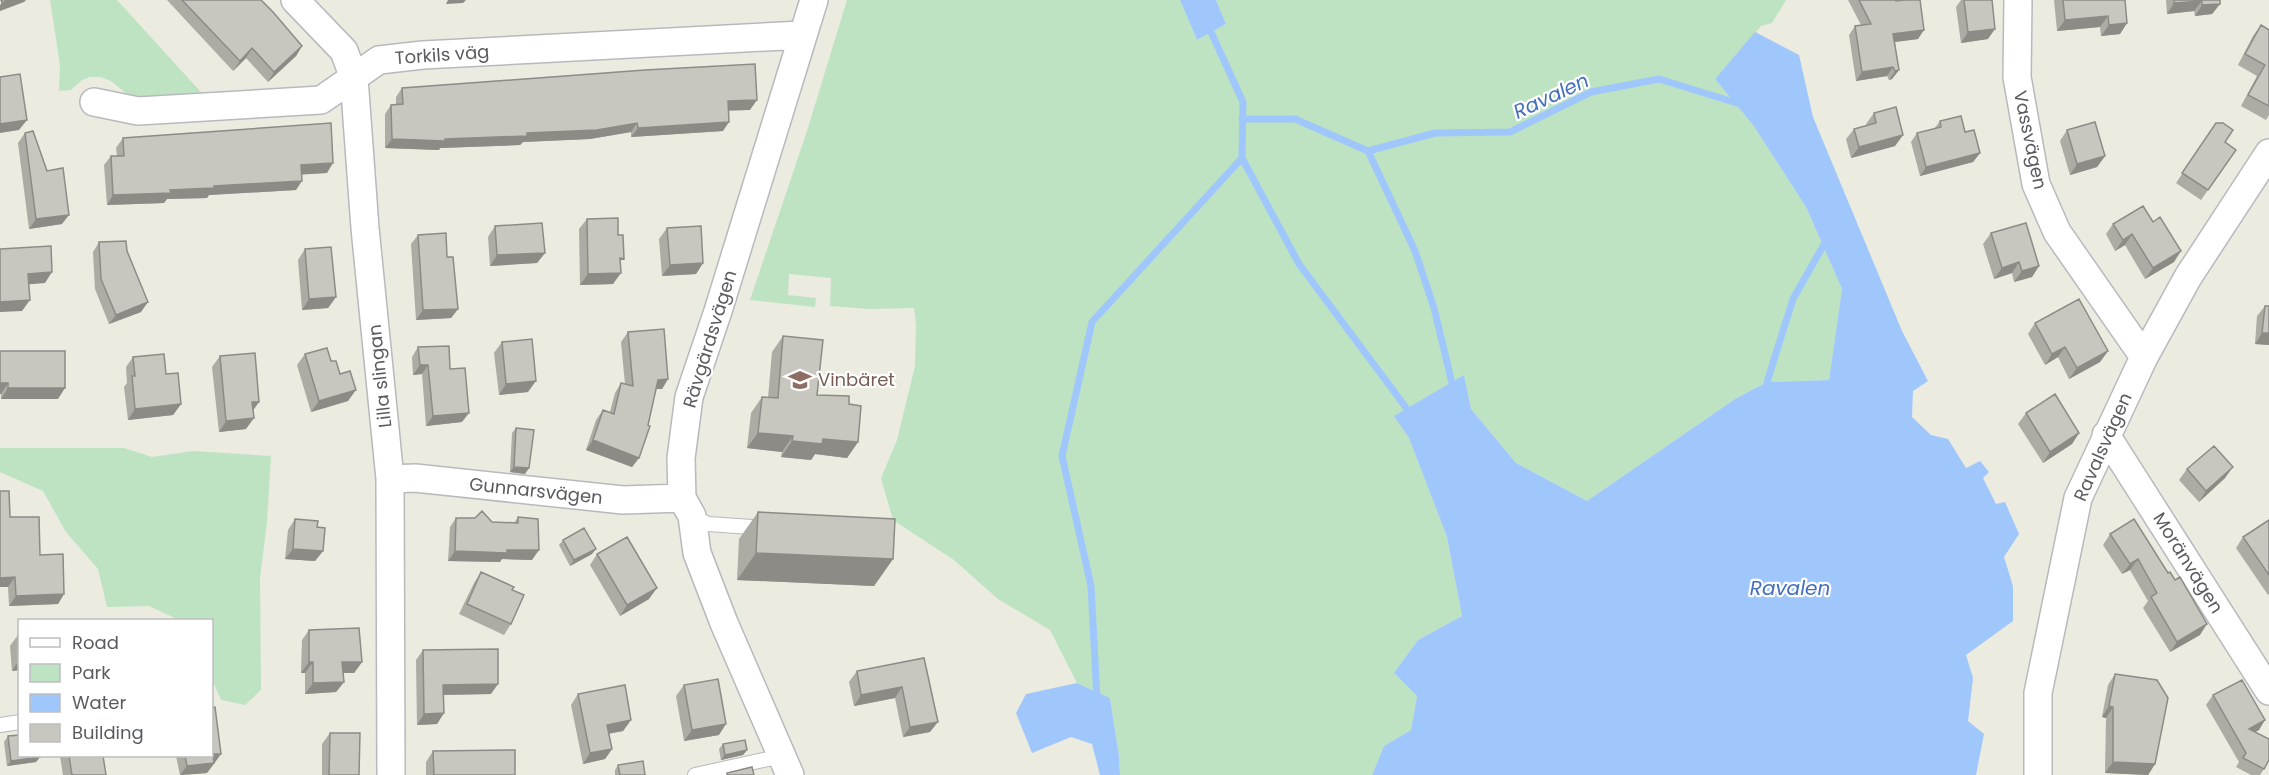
<svg xmlns="http://www.w3.org/2000/svg" width="2269" height="775" font-family="Poppins,sans-serif">
<style>
.green{fill:#bde3c2}
.water{fill:#a0c7fc}
.lines{fill:none;stroke-linecap:round;stroke-linejoin:round}
.stream{stroke:#a0c7fc;stroke-width:7}
.lane-casing{stroke:#b8b9bf;stroke-width:16}
.street-casing{stroke:#b8b9bf;stroke-width:30}
.lane{stroke:#fff;stroke-width:14}
.street{stroke:#fff;stroke-width:27}
.wall{fill:#acaba4}
.shaded-wall{fill:#8c8b86}
.building{fill:#c8c7bf;stroke:#8c8b86;stroke-width:1.5}
.labels{text-anchor:middle;stroke-width:4.5;stroke-linejoin:round;paint-order:stroke}
.street-label{font-size:18px;fill:#595b61;stroke:#fff}
.education-label{font-size:18px;fill:#785e54;stroke:#fff;text-anchor:start}
.water-label{font-size:20px;font-style:italic;fill:#446ebe;stroke:#fff}
</style>
<rect width="100%" height="100%" fill="#ebebe0"/>
<path class="green" d="M50 0H117L210 102 132 98 111 81 101 77H90L82 80 71 90 59 91 60 65Z
M847 0H1180L1197 40 1226 24 1216 0H1786L1772 23 1761 26 1715 79 1753 125 1806 207 1842 289 1829 380 1767 382 1735 399 1587 501 1516 463 1471 409 1464 376 1395 416 1409 438 1447 537 1462 616 1418 640 1394 673 1417 696 1411 730 1384 746 1372 775H1120L1119 756 1110 698 1077 683 1050 630 998 599 954 560 893 520 881 478 897 440 915 366 916 324 914 308 869 309 830 306 831 278 789 274 788 295 816 298 815 307 750 300 807 131Z
M0 448H124L152 457 193 451 271 456 267 522 260 578 261 690 245 705 221 700 212 680V620H179L149 606 107 607 98 569 66 532 43 491 0 472Z"/>
<path class="water" d="M1180 0H1216L1226 24 1197 40Z
M1755 32 1799 55 1813 117 1902 331 1928 381 1913 391 1912 417 1931 435 1948 439 1966 468 1980 461 1989 472 1983 478 1996 504 2005 502 2019 534 2004 557 2013 586V621L1966 655 1973 678 1968 721 1984 734 1976 775H1372L1384 746 1411 730 1417 696 1394 673 1418 640 1462 616 1447 537 1409 438 1394 416 1464 375 1471 409 1516 463 1587 501 1735 399 1767 382 1829 380 1842 289 1806 207 1753 125 1715 79Z
M1077 683 1110 698 1119 756 1120 775H1100L1092 744 1071 737 1032 753 1016 713 1026 694Z"/>
<g class="lines">
<path class="stream" d="M1242 119H1295L1368 151 1435 133 1510 132 1591 92 1659 79 1740 104
M1368 151 1415 251 1434 308 1452 383
M1242 158 1299 264 1407 409
M1767 382 1793 299 1827 239
M1097 699 1091 586 1062 456 1092 322 1242 158 1243 102 1211 32"/>
<g class="lane-casing">
<path id="lane" d="M692 516 708 524 766 528
M0 725 20 722
M695 775 782 756"/>
</g>
<g class="street-casing">
<path id="street" d="M295 0 344 51 354 78 365 228 390 479 391 775
M2018 0 2017 77 2036 184 2057 232 2144 357
M94 102 138 111 321 100 379 60 423 55 802 35
M2106 435 2269 691
M390 479 415 478 623 500 682 498
M790 775 724 623 697 553 692 516 682 498 681 458 689 397 718 311 814 0
M2038 775V693L2078 498 2144 357 2188 277 2269 153"/>
</g>
<use href="#lane" class="lane"/>
<use href="#street" class="street"/>
</g>
<path class="wall" d="M167 0H261L302 46 296 56 268 82 246 58 233 71Z
M1848 0H1895L1918 39 1895 42 1899 70 1892 79 1889 80 1887 76 1856 81 1849 35 1855 26 1861 25Z
M1961 0H1964L1988 39 1961 43 1956 7Z
M2054 0H2125L2127 23 2120 34 2101 36 2100 27 2057 31Z
M2166 0H2220V4L2212 14 2195 16 2194 11 2167 14Z
M2261 25 2269 30V115L2266 120 2241 106 2257 76 2238 65 2253 36Z
M402 88 750 110H728L723 131 631 137V132L590 139 523 142 520 145 440 148 439 150 385 148V114L391 105H396V97Z
M1874 113 1903 135 1895 146 1851 158 1846 139 1854 129 1867 125 1866 124Z
M1940 121 1965 132 1980 153 1973 162 1920 176 1911 142 1917 133 1934 129Z
M2216 123 2225 142 2236 150 2201 200 2176 183Z
M2067 130 2105 156 2097 167 2070 175 2060 141Z
M25 133 62 224 29 229 18 143Z
M123 138 327 173 302 174 296 190 209 195 207 198 167 199 164 203 107 205 104 165 111 156H117L116 148Z
M2143 206 2174 262 2145 279 2125 245 2115 251 2106 234 2113 224Z
M587 219 620 265 613 284 580 285 579 229Z
M495 226 545 253 537 263 490 266 488 237Z
M667 228 703 263 696 274 662 276 659 239Z
M1991 233 2039 266 2032 277 2014 282 2012 273 1994 279 1983 244Z
M418 235 447 257 458 309 451 318 416 320 411 244Z
M99 242 127 251 141 312 109 324 95 289 93 252Z
M305 249 336 297 328 308 302 310 298 260Z
M2265 306H2269V345L2255 344 2257 316Z
M2035 323 2108 351 2100 362 2069 379 2058 357 2045 365 2028 334Z
M628 332 668 379 662 389H656L639 458 632 467 586 450 596 420 603 410 610 412 615 393 621 383 625 384 621 342Z
M783 336 817 395 849 404 858 442 847 458 815 454 811 460 781 457 782 452 747 448 751 413 762 397 768 398 772 352Z
M502 342 528 392 499 395 494 353Z
M418 347 450 369 462 422 426 426 422 374 413 375 412 357Z
M0 351 58 399H1Z
M305 354 331 361 348 401 311 412 297 365Z
M220 356 246 429 219 432 212 367Z
M133 357 166 374 181 404 173 415 128 420 124 387 127 383 126 367Z
M2026 413 2079 433 2072 444 2043 463 2018 424Z
M516 428 525 474 510 472 512 433Z
M2187 469 2225 478 2199 502 2179 480Z
M758 512 893 559 874 586 737 580 739 539Z
M10 517 40 555 64 594 58 604 9 606 8 587Z
M518 517 532 560 502 559 500 562 448 561 450 527 456 518 492 522 514 523Z
M295 519 317 527 323 551 315 561 285 559 288 530Z
M2269 520V594L2268 595 2236 548 2243 537Z
M2110 534 2168 573 2175 580 2200 635 2170 652 2143 608 2148 601 2130 570 2122 574 2103 545Z
M563 540 592 554 570 566 559 545Z
M597 554 649 599 620 616 590 565Z
M481 572 512 590 511 624 504 635 459 614 474 583Z
M309 630 362 662 354 673H343L344 682 336 692 305 694V673H301L302 640Z
M18 635H20V670L12 671 10 646Z
M423 650 491 694 443 695 444 713 437 724 417 725 416 660Z
M924 658 930 732 903 737 895 698 854 706 849 682 857 671Z
M2115 674 2155 764 2148 775 2105 773 2106 718 2102 717 2108 685Z
M684 685 719 735 684 741 676 696Z
M578 694 631 720 623 731 609 734 612 749 605 759 583 764 571 705Z
M2213 695 2259 730 2255 732 2264 769 2260 775H2251L2236 767 2239 762 2206 705Z
M330 733 359 775H322V744Z
M8 736 40 757 36 762 7 766 4 742Z
M723 744 747 750 743 755 721 760 719 749Z
M433 751 515 775H426V762Z
M221 754 207 773 180 775 176 756H212Z
M60 756H103L106 775H63Z
M618 765 645 775H615V770Z"/>
<path class="shaded-wall" d="M9 0H26L24 2 0 11V5L2 3Z
M448 0H466L463 3 446 4Z
M2202 1 2194 11 2167 14 2174 3Z
M2220 4 2212 14 2195 16 2202 5Z
M2108 16 2100 27 2057 31 2065 20Z
M2127 23 2120 34 2101 36 2109 25Z
M1995 29 1988 39 1961 43 1968 32Z
M1924 30 1918 39 1887 43 1893 34Z
M302 46 296 56 268 82 274 72Z
M252 48 246 58 233 71 240 61Z
M1893 67 1887 76 1856 81 1862 72Z
M1899 70 1892 79 1889 80 1895 71Z
M757 100 750 110 721 111 728 101Z
M27 120 19 130 0 133V124Z
M729 122 723 131 631 137 638 128Z
M637 123 631 132 590 139 523 142 520 145 440 148 439 150 385 148 392 139 527 133Z
M1903 135 1895 146 1851 158 1859 147Z
M1980 153 1973 162 1920 176 1926 167Z
M2105 156 2097 167 2070 175 2077 164Z
M333 163 327 173 295 175 301 165Z
M302 181 296 190 209 195 207 198 167 199 164 203 107 205 113 195 214 186Z
M69 215 62 224 29 229 36 219Z
M2132 234 2125 245 2115 251 2123 240Z
M2181 251 2174 262 2145 279 2153 268Z
M545 253 537 263 490 266 497 255Z
M2019 262 2012 273 1994 279 2002 268Z
M703 263 696 274 662 276 670 265Z
M2039 266 2032 277 2014 282 2022 271Z
M52 272 45 283 21 285 28 274Z
M621 273 613 284 580 285 588 274Z
M336 297 328 308 302 310 309 299Z
M30 300 22 311 0 312V302Z
M148 302 141 312 109 324 116 315Z
M458 309 451 318 416 320 423 310Z
M2262 333H2269V345L2255 344Z
M2065 347 2058 357 2045 365 2052 354Z
M2108 351 2100 362 2069 379 2077 368Z
M420 365H428L422 374 413 375Z
M668 379 662 389H651L658 380Z
M536 381 528 392 499 395 506 384Z
M0 383H8L1 394H0Z
M8 388H65L58 399H1Z
M356 390 348 401 311 412 319 401Z
M252 402H259L252 412Z
M181 404 173 415 128 420 135 409Z
M469 413 462 422 426 426 433 416Z
M254 418 246 429 219 432 226 421Z
M758 433 793 436 782 452 747 448Z
M2079 433 2072 444 2043 463 2050 452Z
M823 439 858 442 847 458 815 454 811 460 781 457 792 441Z
M593 440 639 458 632 467 586 450Z
M514 467 529 468 525 474 510 472Z
M2233 467 2225 478 2199 502 2206 491Z
M293 549 323 551 315 561 285 559Z
M596 549 592 554 570 566 574 560Z
M507 550H539L532 560 502 559 500 562 448 561 455 551Z
M756 553 893 559 874 586 737 580Z
M2138 559 2130 570 2122 574 2130 564Z
M15 577 8 587H0V578Z
M657 588 649 599 620 616 627 605Z
M64 594 58 604 9 606 16 596Z
M2207 624 2200 635 2170 652 2177 642Z
M19 660 20 670 12 671Z
M309 662H313L305 673H301Z
M342 662H362L354 673H335Z
M344 682 336 692 305 694 313 683Z
M498 684 491 694 436 695 443 685Z
M902 687 895 698 854 706 861 695Z
M2109 706 2113 707 2106 718 2102 717Z
M444 713 437 724 417 725 424 714Z
M631 720 623 731 599 735 607 725Z
M2265 720 2259 730 2242 739 2249 729Z
M938 722 930 732 903 737 910 727Z
M726 724 719 735 684 741 692 730Z
M612 749 605 759 583 764 590 753Z
M747 750 743 755 721 760 725 755Z
M213 754H221L207 773 180 775 187 766Z
M40 757 36 762 7 766 11 761Z
M2113 762 2155 764 2148 775 2105 773Z"/>
<path class="building" d="M1 0H9L2 3Z
M182 0H261L273 12 302 46 274 72 252 48 240 61Z
M1859 0H1895L1896 1 1904 0H1920L1924 30 1893 34 1899 70 1895 71 1893 67 1862 72 1855 26 1871 24Z
M1964 0H1992L1995 29 1968 32Z
M2063 0H2125L2127 23 2109 25 2108 16 2065 20Z
M2174 0H2220V4L2202 5V1L2174 3Z
M2261 25 2269 30V106L2248 95 2265 65 2245 54Z
M755 64 757 100 728 101 729 122 638 128 637 123 597 130 527 133V136L445 139V141L392 139 391 105 403 104 402 88 645 70Z
M20 74 27 120 0 124V77Z
M1896 107 1903 135 1859 147 1854 129 1876 123 1874 113Z
M1961 116 1965 132 1974 130 1980 153 1926 167 1917 133 1941 127 1940 121Z
M2095 122 2105 156 2077 164 2067 130Z
M331 123 333 163 301 165 302 181 214 186V188L170 190 171 193 113 195 111 156H124L123 138Z
M2216 123H2223L2233 130 2225 142 2236 150 2208 190 2182 173Z
M33 131 47 171 63 168 69 215 36 219 25 133Z
M2143 206 2153 222 2160 217 2181 251 2153 268 2132 234 2123 240 2113 224Z
M618 218V235H623L624 259 620 258 621 273 588 274 587 219Z
M542 223 545 253 497 255 495 226Z
M2026 223 2039 266 2022 271 2019 262 2002 268 1991 233Z
M701 226 703 263 670 265 667 228Z
M446 233 447 257H453L458 309 423 310 418 235Z
M126 241 127 251 148 302 116 315 101 279 99 242Z
M51 246 52 272 28 274 30 300 0 302V249Z
M331 247 336 297 309 299 305 249Z
M2079 299 2108 351 2077 368 2065 347 2052 354 2035 323Z
M2265 306H2269V333H2262Z
M664 329 668 379 658 380 648 425 650 426 639 458 593 440 603 410 614 414 621 383 633 386 628 332Z
M783 336 823 340 817 395 849 396V404L861 406 858 442 823 439 822 444 792 441 793 436 758 433 762 397 778 398Z
M532 339 536 381 506 384 502 342Z
M449 346 450 369 465 368 469 413 433 416 428 365H420L418 347Z
M327 348 331 361H336L340 374 350 371 356 390 319 401 305 354Z
M0 351H65V388H8V383H0Z
M255 353 259 402H252L254 418 226 421 220 356Z
M164 354 166 374 178 373 181 404 135 409 132 376H135L133 357Z
M2055 394 2079 433 2050 452 2026 413Z
M516 428 534 430 529 468 514 467Z
M2214 446 2233 467 2206 491 2187 469Z
M0 491H9L10 517H39L40 555 63 554 64 594 16 596 15 577 0 578Z
M482 511 492 522 518 523V517L538 519 539 550H507V553L455 551 456 518H475Z
M758 512 895 519 893 559 756 553Z
M295 519 318 521 317 527 325 528 323 551 293 549Z
M2134 519 2168 573 2170 572 2175 580 2180 577 2207 624 2177 642 2151 597 2157 593 2138 559 2130 564 2110 534Z
M2269 520V575L2243 537Z
M584 528 596 549 574 560 563 540Z
M627 537 657 588 627 605 597 554Z
M481 572 514 587 512 590 524 595 511 624 467 604Z
M359 628 362 662H342L344 682 313 683V662H309V630Z
M18 635H20L19 660Z
M498 649V684L443 685 444 713 424 714 423 650Z
M924 658 938 722 910 727 902 687 861 695 857 671Z
M2115 674 2157 680 2168 698 2155 764 2113 762V707L2109 706Z
M718 679 726 724 692 730 684 685Z
M2242 680 2265 720 2249 729 2269 739V760L2264 769 2243 758 2246 753 2213 695Z
M625 685 631 720 607 725 612 749 590 753 578 694Z
M215 707 221 754H213L214 763 187 766 185 756H212V708Z
M330 733H360L359 775H329Z
M20 735V756H39L40 757 11 761 8 736Z
M745 740 747 750 725 755 723 744Z
M515 750V775H434L433 751Z
M69 756H103L106 775H72Z
M643 761 645 775H620L618 765Z
M752 767 754 775H727V773Z"/>
<defs>
<g id="school-bare" transform="scale(1.8)"><path d="M0-5L7-2L0 1L-7-2ZM-4 1L0 2.5L4 1V4Q0 6-4 4Z" fill="#8d6e63" stroke="#fff" stroke-width="2.5" paint-order="stroke"/></g>
</defs>
<g fill-rule="evenodd">
<use href="#school-bare" x="800" y="380"/>
</g>
<g class="labels">
<g class="street-label">
<text transform="translate(442 55) rotate(-4)" y="6">Torkils väg</text>
<text transform="translate(2030 140) rotate(78)" y="6">Vassvägen</text>
<text transform="translate(710 339) rotate(-73)" y="6">Rävgärdsvägen</text>
<text transform="translate(380 376) rotate(-96)" y="6">Lilla slingan</text>
<text transform="translate(2103 447) rotate(-66)" y="6">Ravalsvägen</text>
<text transform="translate(536 491) rotate(6)" y="6">Gunnarsvägen</text>
<text transform="translate(2188 563) rotate(58)" y="6">Moränvägen</text>
</g>
<g class="education-label">
<text x="818" y="386">Vinbäret</text>
</g>
<g class="water-label">
<text transform="translate(1551 96) rotate(-25)" y="7">Ravalen</text>
<text x="1790" y="595">Ravalen</text>
</g>
</g>
<rect x="18" y="619" width="195" height="138" fill="#ffffff" stroke="#bdbdc0" stroke-width="1.5"/>
<rect x="30" y="638" width="30" height="9" fill="#ffffff" stroke="#bdbdc0" stroke-width="1.5"/>
<text x="72" y="649" font-size="18" fill="#595b61">Road</text>
<rect x="30" y="664" width="30" height="18" fill="#bde3c2" stroke="#bdbdc0" stroke-width="1.5"/>
<text x="72" y="679" font-size="18" fill="#595b61">Park</text>
<rect x="30" y="694" width="30" height="18" fill="#a0c7fc" stroke="#bdbdc0" stroke-width="1.5"/>
<text x="72" y="709" font-size="18" fill="#595b61">Water</text>
<rect x="30" y="724" width="30" height="18" fill="#c8c7bf" stroke="#bdbdc0" stroke-width="1.5"/>
<text x="72" y="739" font-size="18" fill="#595b61">Building</text>
</svg>
